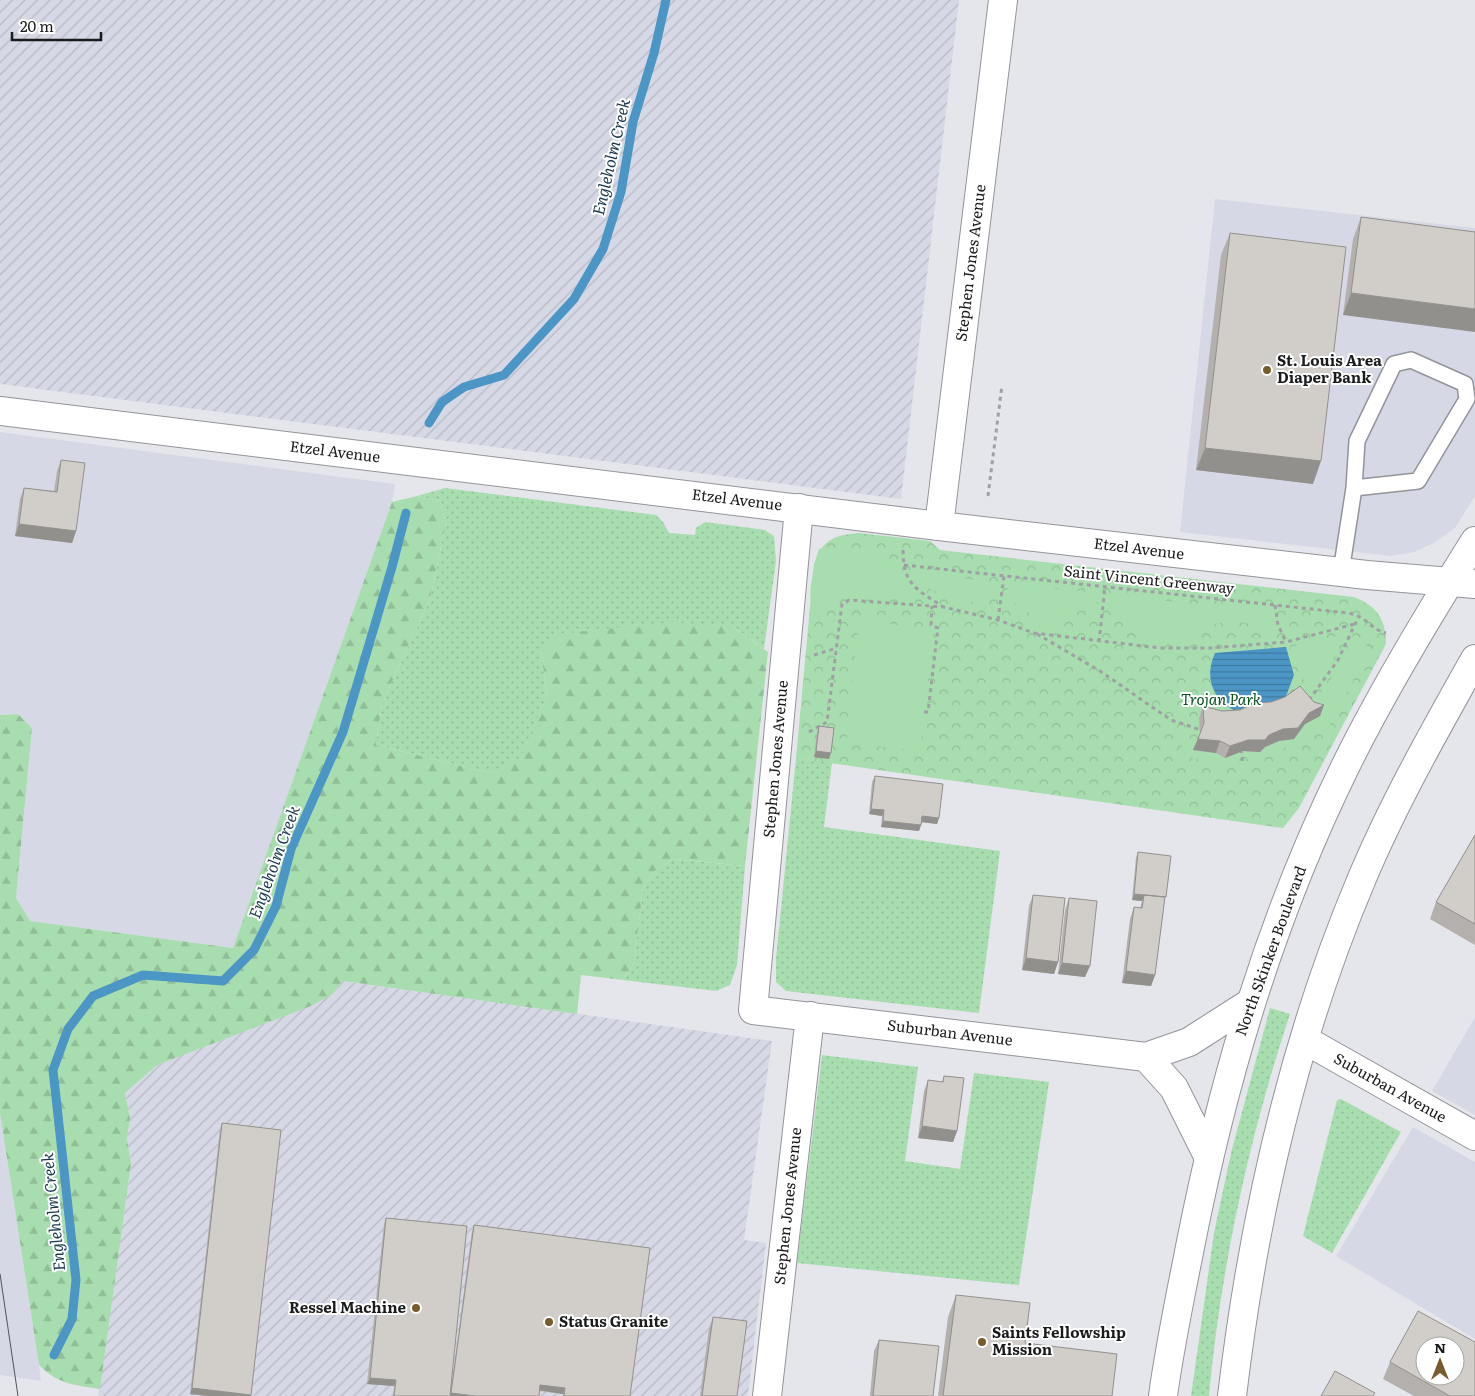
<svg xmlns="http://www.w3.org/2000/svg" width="1475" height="1396" font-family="Literata,serif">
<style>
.built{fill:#d6d9e5}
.industrial{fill:url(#industrial-furrows)}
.grass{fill:url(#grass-dots)}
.forest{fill:url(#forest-firs)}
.park{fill:url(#park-crowns)}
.garden{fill:#a8deaf}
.water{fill:url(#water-rules)}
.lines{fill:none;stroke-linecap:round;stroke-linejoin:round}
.stream{stroke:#4c96c6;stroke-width:9}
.lane-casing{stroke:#939499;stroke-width:18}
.street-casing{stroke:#939499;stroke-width:30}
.secondary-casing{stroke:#939499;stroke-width:30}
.primary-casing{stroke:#939499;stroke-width:30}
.path{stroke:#9fa0a4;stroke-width:3;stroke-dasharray:4 4;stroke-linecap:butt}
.lane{stroke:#fff;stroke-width:15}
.street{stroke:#fff;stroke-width:28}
.secondary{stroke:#fff;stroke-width:28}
.primary{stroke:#fff;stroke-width:28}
.tram{stroke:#525356;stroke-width:1}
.wall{fill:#b4b0ad}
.shaded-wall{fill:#92908d}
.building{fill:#d1cdc9;stroke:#92908d;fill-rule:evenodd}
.poi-dot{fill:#765b2d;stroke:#fff;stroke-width:2}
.labels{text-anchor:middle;stroke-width:4;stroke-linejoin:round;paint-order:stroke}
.street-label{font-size:15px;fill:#1a1b1d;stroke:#fff}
.poi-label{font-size:15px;font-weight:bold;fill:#1a1b1d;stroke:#fff;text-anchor:start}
.park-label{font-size:15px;font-style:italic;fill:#05501d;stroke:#fff}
.water-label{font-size:16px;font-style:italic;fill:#18394d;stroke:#fff}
</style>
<defs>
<pattern id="industrial-furrows" width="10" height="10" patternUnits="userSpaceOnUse" patternTransform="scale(1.25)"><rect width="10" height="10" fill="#d6d9e5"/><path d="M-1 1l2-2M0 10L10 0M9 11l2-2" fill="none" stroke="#b7bac4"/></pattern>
<pattern id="grass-dots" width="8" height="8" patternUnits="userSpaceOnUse" patternTransform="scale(1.25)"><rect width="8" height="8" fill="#a8deaf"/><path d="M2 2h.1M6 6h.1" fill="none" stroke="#90be96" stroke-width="1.8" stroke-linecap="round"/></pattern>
<pattern id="forest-firs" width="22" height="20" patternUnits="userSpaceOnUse" patternTransform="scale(1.25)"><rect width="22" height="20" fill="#a8deaf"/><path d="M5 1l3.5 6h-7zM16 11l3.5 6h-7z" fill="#90be96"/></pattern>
<pattern id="park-crowns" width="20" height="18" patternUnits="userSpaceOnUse" patternTransform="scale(1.25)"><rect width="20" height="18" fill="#a8deaf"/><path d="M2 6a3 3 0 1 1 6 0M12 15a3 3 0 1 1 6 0" fill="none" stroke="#90be96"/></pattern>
<pattern id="water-rules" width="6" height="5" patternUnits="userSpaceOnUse" patternTransform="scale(1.25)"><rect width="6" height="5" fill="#4c96c6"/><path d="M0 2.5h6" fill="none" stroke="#3e7aa0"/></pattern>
</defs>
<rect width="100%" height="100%" fill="#e5e6eb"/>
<path class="built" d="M1215 199 1475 228V496L1455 528 1434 543 1414 552 1391 556 1180 532Z
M0 432 395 484 392 502 233 948 30 921 16 898 32 728 18 714 0 715Z
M1475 1017V1115L1432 1091Z
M0 1113 39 1365 41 1381 0 1375Z
M1413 1127 1475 1162V1339L1336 1256Z"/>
<path class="industrial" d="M0 0H959L901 499 0 384Z
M343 981 772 1041 744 1240 766 1243 748 1396H98L131 1165 127 1139 130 1118 125 1093 157 1065 330 996Z"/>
<path class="grass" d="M445 488 656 515 663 522 669 533 695 535 696 528 705 522 765 530 774 536 776 561 764 649 733 627 541 651 547 696 520 759 490 773 376 745 382 704 430 599 446 523 440 501 417 496Z
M832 734 1270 826 832 763 824 827 1000 851 979 1013 786 991 776 982V959L796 758 813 760Z
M673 859 745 866 737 965 730 985 716 991 623 980 634 963 643 888 655 871Z
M1270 1008 1290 1014C1249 1138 1221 1266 1209 1396H1191L1214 1233 1231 1153Z
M822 1055 918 1067 905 1161 960 1169 974 1073 1049 1082 1019 1285 797 1263Z
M1341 1099 1401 1132 1332 1253 1303 1236 1337 1100Z"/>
<path class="forest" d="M417 496 440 501 446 523 430 599 382 704 376 745 490 773 520 758 547 696 541 651 558 634 673 622 733 627 768 652 745 866 673 859 655 871 643 888 634 963 623 980 581 975 577 1014 343 981 330 996 311 1006 157 1065 125 1093 130 1118 127 1139 131 1164 100 1389C74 1385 58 1384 39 1365L0 1113V715L18 714 32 728 16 898 30 921 233 948 392 502Z"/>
<path class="park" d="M859 533 930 541 940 550 1354 597C1377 606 1386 619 1386 644L1299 808 1283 828 796 758 814 564C822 540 834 535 859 533Z"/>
<path class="garden" d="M827 547 870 554 879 560 896 563C899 584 909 589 926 598L844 594 836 598 835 603 814 609C805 602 815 561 819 549Z
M914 573 998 583 997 595 963 605 912 580 911 575Z
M1009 584 1098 593V602L1069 610 1045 628 1037 625 1026 609 1005 597Z
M1112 595 1268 612 1272 615 1277 631 1274 632C1246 620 1224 617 1196 632 1183 640 1185 643 1168 642L1165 637 1162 638 1159 642C1148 641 1141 626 1132 619 1125 613 1109 609 1108 599Z
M859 621 934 629 920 751 846 743Z
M1341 635 1343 638C1334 660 1321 678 1305 694L1303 669 1290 647Z
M1353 635 1370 649 1328 728 1318 721C1303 741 1271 757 1248 759L1246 751 1260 752 1271 744 1321 693 1341 666Z
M1182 745 1238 753 1239 761C1221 764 1196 762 1180 752Z"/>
<path class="water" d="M1286 647 1294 675 1285 699 1235 711C1212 699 1204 677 1215 653Z"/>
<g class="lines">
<path class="stream" d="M429 423 442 402 464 387 504 375 574 299 603 249 621 192 633 122 654 53 666 0
M54 1355 72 1319 76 1280 53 1070 68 1029 93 996 143 975 223 981 254 950 276 906 291 849 343 732 392 567 406 513"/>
<g class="lane-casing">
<path id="lane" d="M1341 572 1354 488 1357 441 1394 364 1411 360 1465 384 1467 399 1418 481 1354 488"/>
</g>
<g class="street-casing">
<path id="street" d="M799 508 753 1010 1146 1057 1189 1042 1250 1003
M939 526 1003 0
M1305 1040 1475 1136
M1146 1057 1174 1088 1209 1158
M767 1396 810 1016"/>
</g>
<g class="secondary-casing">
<path id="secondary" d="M0 411 939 526 1367 575 1475 584"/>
</g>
<g class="primary-casing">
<path id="primary" d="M1163 1396C1170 1344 1181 1293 1191 1242 1224 1076 1271 917 1346 765 1384 688 1429 614 1475 541
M1232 1396C1253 1220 1291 1047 1360 883 1392 806 1434 732 1475 659"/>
</g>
<path class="path" d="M988 496 1002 385
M903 550C903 584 916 589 942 606
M904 565 1348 613C1367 616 1371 630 1386 633
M1275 605 1278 625 1286 642
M998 620 1004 576
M1037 634 1100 671 1171 720 1204 731
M1099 642 1105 587
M814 655 837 648
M1309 700 1338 660 1359 616
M924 712H928L938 628 931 625 932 606
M809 732 827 722 842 604 849 600 944 607 998 620 1034 633 1160 648H1211L1286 642 1355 624
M1241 749 1243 763"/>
<use href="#lane" class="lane"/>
<use href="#street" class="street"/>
<use href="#secondary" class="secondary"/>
<use href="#primary" class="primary"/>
<path class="tram" d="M0 1274 18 1396"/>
</g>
<path class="wall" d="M1361 217 1475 232 1343 315 1353 239Z
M1230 233 1313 484 1196 470 1221 255Z
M61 460 76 531 72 543 15 536 20 499 24 488 54 491 57 471Z
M1314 702 1324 705 1320 716 1305 724 1294 739 1279 741 1265 747 1260 752 1243 751 1225 758 1216 753 1193 750 1200 734 1199 718 1203 706 1222 711Z
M819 726 829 759 814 757 817 732Z
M875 776 939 818 937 824 922 822 919 831 881 827 882 816 869 814 872 782Z
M1475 835V945L1430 919 1436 902Z
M1138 852 1164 903 1155 975 1151 986 1122 983 1130 919 1134 907 1140 908 1142 901 1132 900 1136 858Z
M1033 895 1058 962 1054 974 1022 970 1029 906Z
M1069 898 1085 977 1058 974 1065 910Z
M944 1076 957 1131 953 1142 918 1138 924 1091 928 1080 942 1082Z
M222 1123 251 1395 250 1396H208L190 1394 220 1129Z
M386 1218 450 1396 472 1231 474 1225 630 1396H563V1394L539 1391V1396H393L394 1386 367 1384 384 1224Z
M956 1295 1025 1343 1112 1396H938L948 1317Z
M713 1317 737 1396H700L709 1328Z
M879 1340 933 1396H870L874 1351Z
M1390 1362 1475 1396H1414L1383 1379Z"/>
<path class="shaded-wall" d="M1351 293 1475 309V332L1343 315Z
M1205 448 1321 461 1313 484 1196 470Z
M19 524 76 531 72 543 15 536Z
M1324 705 1320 716 1305 724 1294 739 1279 741 1265 747 1260 752 1243 751 1225 758 1230 746 1248 740 1269 735Z
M1198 739 1220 741 1216 753 1193 750Z
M816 751 831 753 829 759 814 757Z
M871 809 884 810 882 816 869 814Z
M922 816 939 818 937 824 920 822Z
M883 821 921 825 919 831 881 827Z
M1134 894 1144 895 1142 901 1132 900Z
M1026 958 1058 962 1054 974 1022 970Z
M1062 963 1090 966 1085 977 1058 974Z
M1126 971 1155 975 1151 986 1122 983Z
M922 1126 957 1131 953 1142 918 1138Z
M370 1378 396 1380 394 1386 367 1384Z
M540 1385 565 1388 563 1394 538 1390Z
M192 1388 251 1395 250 1396H208L190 1394Z
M451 1393 475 1396H450Z"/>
<path class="building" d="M1361 217 1475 232V309L1351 293Z
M1230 233 1346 247 1321 461 1205 448Z
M61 460 85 463 76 531 19 524 24 488 57 492Z
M1300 686 1314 702 1324 705 1309 713 1298 728 1283 729 1269 735 1265 740H1248L1230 746 1220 741 1198 739 1204 723 1203 706 1222 711 1240 710 1254 703 1271 702 1285 697Z
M819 726 834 728 831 753 816 751Z
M875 776 943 784 939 818 922 816 921 825 883 821 884 810 871 809Z
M1475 835V924L1436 902Z
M1138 852 1171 856 1166 897 1134 894Z
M1033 895 1065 898 1058 962 1026 958Z
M1144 895 1165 897 1155 975 1126 971 1134 907 1142 908Z
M1069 898 1097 901 1090 966 1062 963Z
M944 1076 964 1078 957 1131 922 1126 928 1080 943 1082Z
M222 1123 281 1130 251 1395 192 1388Z
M386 1218 467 1226 450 1396H394L396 1380 370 1378Z
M474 1225 650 1248 630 1396H564L565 1388 540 1385 539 1396H475L451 1393Z
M956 1295 1030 1303 1025 1343 1117 1354 1112 1396H943Z
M1418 1311 1475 1342V1396H1450L1390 1362ZM1425 1346H1455V1376H1425Z
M713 1317 747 1321 737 1396H702Z
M879 1340 939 1346 933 1396H873Z
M1335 1371 1375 1393 1373 1396H1321Z"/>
<g class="poi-dot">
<circle cx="1267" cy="370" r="5"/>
<circle cx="416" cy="1308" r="5"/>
<circle cx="549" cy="1322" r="5"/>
<circle cx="982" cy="1342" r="5"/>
</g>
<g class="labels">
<g class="street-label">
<text transform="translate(971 263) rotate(-83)" y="5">Stephen Jones Avenue</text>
<text transform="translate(335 452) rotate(7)" y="5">Etzel Avenue</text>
<text transform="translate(737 500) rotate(7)" y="5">Etzel Avenue</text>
<text transform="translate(1139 549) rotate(7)" y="5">Etzel Avenue</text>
<text transform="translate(1149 580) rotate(6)" y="5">Saint Vincent Greenway</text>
<text transform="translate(776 759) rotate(-85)" y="5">Stephen Jones Avenue</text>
<text transform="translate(1271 951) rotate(-70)" y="5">North Skinker Boulevard</text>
<text transform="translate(950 1033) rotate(7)" y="5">Suburban Avenue</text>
<text transform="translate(1390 1088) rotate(29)" y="5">Suburban Avenue</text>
<text transform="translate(788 1206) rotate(-84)" y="5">Stephen Jones Avenue</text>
</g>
<g class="poi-label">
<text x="1277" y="366">St. Louis Area<tspan x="1277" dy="17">Diaper Bank</tspan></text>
<text x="406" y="1313" text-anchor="end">Ressel Machine</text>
<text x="559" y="1327">Status Granite</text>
<text x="992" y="1338">Saints Fellowship<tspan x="992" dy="17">Mission</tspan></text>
</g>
<g class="park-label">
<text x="1221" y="705">Trojan Park</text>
</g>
<g class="water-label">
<text transform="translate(611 157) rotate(-77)" y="6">Engleholm Creek</text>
<text transform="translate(274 862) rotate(-70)" y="6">Engleholm Creek</text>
<text transform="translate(53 1212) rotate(-96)" y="6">Engleholm Creek</text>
</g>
</g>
<g transform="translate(1440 1361)"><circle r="24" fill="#ffffff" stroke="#a3a4a5"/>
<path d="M0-4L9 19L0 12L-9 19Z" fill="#765b2d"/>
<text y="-8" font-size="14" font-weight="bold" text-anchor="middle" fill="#1a1b1d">N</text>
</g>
<path d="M12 32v8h89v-8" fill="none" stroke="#1a1b1d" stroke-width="2.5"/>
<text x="20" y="32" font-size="15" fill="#1a1b1d" stroke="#ffffff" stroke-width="4" paint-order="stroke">20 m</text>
</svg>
